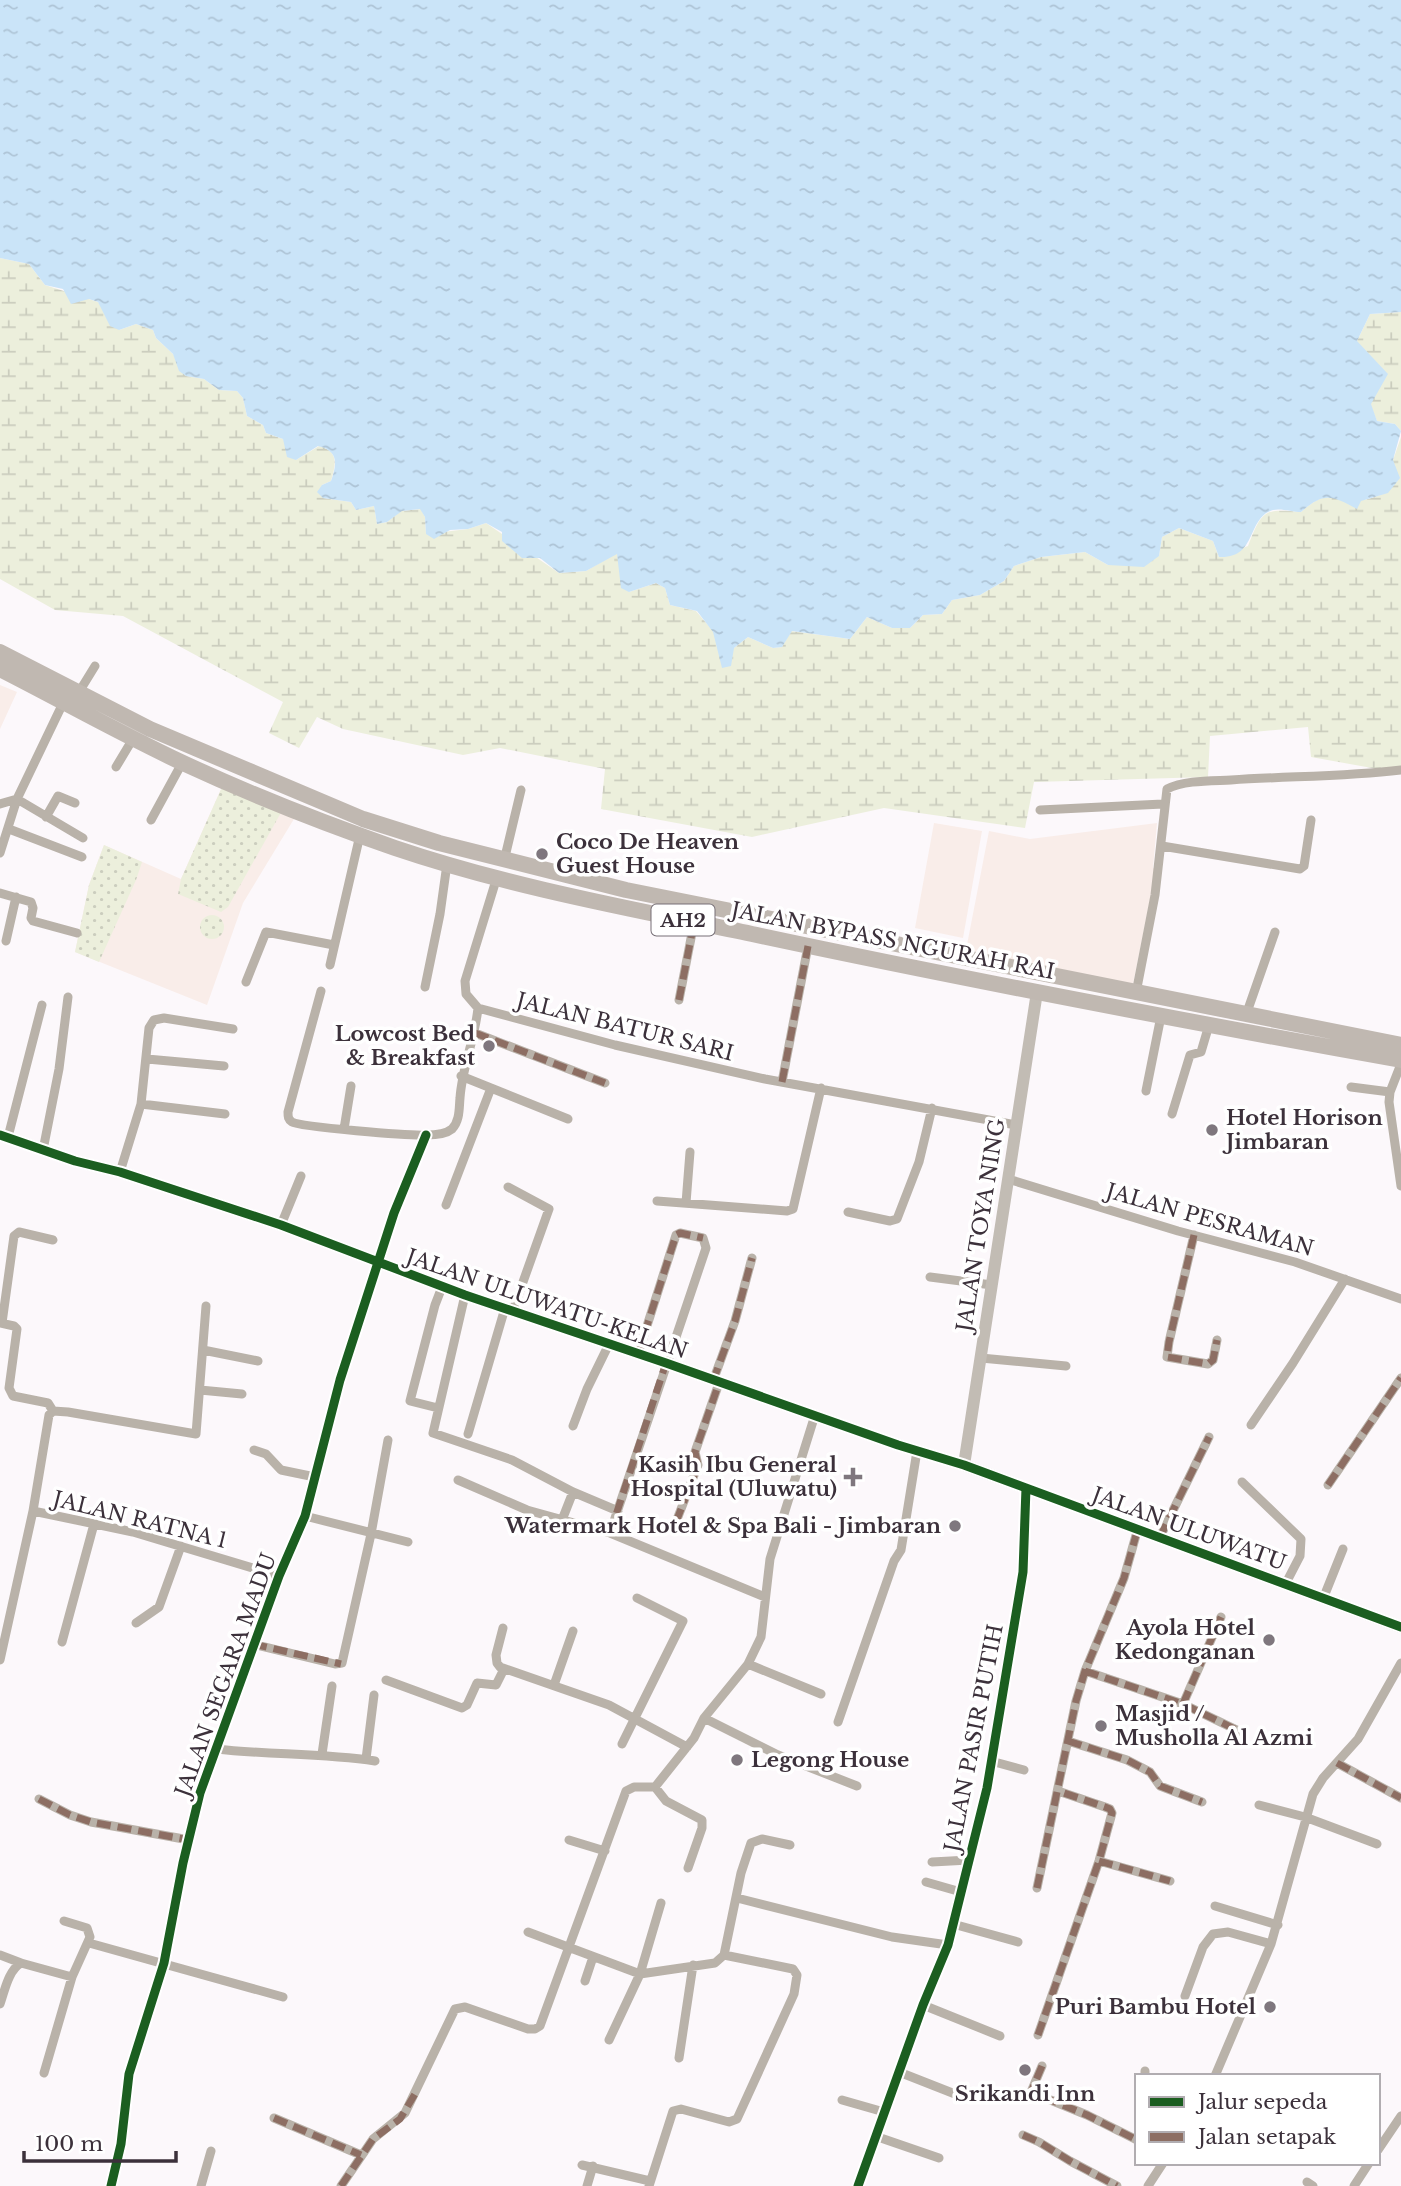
<svg xmlns="http://www.w3.org/2000/svg" width="1401" height="2186" font-family="'Libre Baskerville',serif">
<style>
.commercial{fill:#f9ede9}
.grass{fill:url(#grass-dots)}
.wetland{fill:url(#wetland-marsh)}
.water{fill:url(#water-ripples)}
.lines{fill:none;stroke-linecap:round;stroke-linejoin:round}
.street{stroke:#b9b2a9;stroke-width:9}
.secondary{stroke:#c2bcb4;stroke-width:12}
.highway{stroke:#c0b8b1;stroke-width:16}
.quiet{stroke:#8d6e63;stroke-width:7;stroke-dasharray:14 7;stroke-linecap:butt}
.cycleway-casing{stroke:#fff;stroke-width:13}
.cycleway{stroke:#1b5e20;stroke-width:9}
.poi-dot{fill:#7f777e;stroke:#fff;stroke-width:2.5}
.labels{text-anchor:middle;stroke-width:7;stroke-linejoin:round;paint-order:stroke}
.shield{fill:#fff;stroke:#766f76;stroke-width:2}
.shield-label{font-size:19px;font-weight:bold;fill:#3c313b}
.poi-label{font-size:21px;font-weight:bold;fill:#3c313b;stroke:#fff;text-anchor:end}
.street-label{font-size:21px;fill:#3c313b;stroke:#fff}
</style>
<defs>
<pattern id="grass-dots" width="8" height="8" patternUnits="userSpaceOnUse" patternTransform="scale(1.75)"><rect width="8" height="8" fill="#ecefdc"/><path d="M2 2h.1M6 6h.1" fill="none" stroke="#cbcdbe" stroke-width="1.8" stroke-linecap="round"/></pattern>
<pattern id="wetland-marsh" width="20" height="14" patternUnits="userSpaceOnUse" patternTransform="scale(1.75)"><rect width="20" height="14" fill="#ecefdc"/><path d="M1 5h8M5 5V1M11 12h8M15 12V8" fill="none" stroke="#cbcdbe"/></pattern>
<pattern id="water-ripples" width="26" height="14" patternUnits="userSpaceOnUse" patternTransform="scale(1.75)"><rect width="26" height="14" fill="#cae4f8"/><path d="M2 4q2-2 4 0t4 0M15 11q2-2 4 0t4 0" fill="none" stroke="#aec4d6"/></pattern>
</defs>
<rect width="100%" height="100%" fill="#fcf8fb"/>
<path class="commercial" d="M0 685 17 692 0 729Z
M222 787 297 814 243 903 207 1005 75 952 89 885 104 845 181 879Z
M934 823 982 831 963 938 915 928Z
M1157 823 1153 868 1156 869 1133 984 966 950 989 831 1030 839Z"/>
<path class="grass" d="M222 787 283 809 228 907 221 912 178 894 181 879Z
M104 845 142 862 136 880 99 962 75 952 89 885Z
M200 927a12 12 0 1 1 24 0a12 12 0 1 1-24 0Z"/>
<path class="wetland" d="M0 258 29 264 45 285 98 302 119 330 136 324 153 330 156 338 173 354 186 376 204 379 219 390 237 391 243 398 247 416 263 425 266 433 283 439 296 460 319 446C339 451 336 464 331 481L322 485 323 498 351 502 356 510 374 506 377 524 387 522 401 511 421 509 425 517 426 534 468 529 486 523 559 573 586 571 617 553 629 592 656 583 665 588 670 605 696 611 713 631 734 648 748 637 773 648 782 647 791 631 850 639 867 617 892 628H910L923 615 942 614 952 600 980 595 1004 581 1014 566 1041 557 1085 552 1108 565 1159 556 1162 537 1179 528 1213 541 1219 557 1248 546C1262 511 1263 508 1301 512 1328 488 1330 501 1360 500 1369 500 1380 495 1388 492L1393 460 1401 437V768L1383 770 1311 757 1308 727 1210 736 1208 777 1034 782 1025 828 884 808 752 837 601 809 605 769 500 748 463 755 343 729 317 717 299 748 269 733 283 702 123 616 55 610 0 579Z
M1401 312V431L1395 424 1377 421 1370 404 1357 341 1370 314Z"/>
<path class="water" d="M0 0H1401V312L1370 314 1357 341 1388 374 1371 404 1377 421 1395 424 1401 431 1393 460 1400 478 1388 493 1361 501 1357 509C1331 495 1324 492 1301 512 1293 512 1281 508 1273 510 1246 518 1258 559 1219 557L1213 541 1179 528 1162 537 1159 556 1144 567 1108 565 1085 552 1041 557 1014 566 1004 581 980 595 952 600 942 614 923 615 910 628H892L867 617 850 639 792 631 782 647 773 648 748 637 734 648 731 666 722 668 713 632 697 611 670 605 665 588 656 583 629 592 621 588 617 554 586 571 559 573 540 558H522L502 541V532L486 523 468 529 450 530 434 539 426 534 425 517 420 509 402 511 387 522 377 524 374 506 356 510 351 502 323 498 317 492 322 485 331 481C337 464 339 451 318 446L296 460 287 457 283 439 266 433 263 425 247 416 243 398 237 391 219 390 204 379 186 376 179 371 173 354 156 338 153 330 136 324 119 330 110 326 98 302 89 299 71 304 63 289 45 285 29 264 0 258Z"/>
<g class="lines">
<path class="street" d="M79 692 95 666
M116 767 134 737
M0 804 17 799 83 838
M1040 810 1163 804
M46 817 58 796 75 803
M151 820 182 763
M9 829 82 857
M1162 846 1300 869 1304 866 1311 820
M0 853 17 799 64 701
M504 861 521 790
M497 877 465 981 466 994 478 1008 615 1045 765 1079 1016 1125
M0 893 31 902 33 908 31 918 33 921 77 933
M6 941 16 897
M330 965 360 835
M246 982 266 932 334 945
M425 987 440 914 447 864
M321 991 288 1112C288 1117 288 1119 292 1122 300 1127 411 1136 426 1135 434 1135 446 1134 452 1129 460 1121 459 1108 460 1098 462 1067 475 1039 478 1008
M1136 993 1155 895 1167 789C1185 780 1211 781 1231 780 1288 776 1345 777 1401 770
M679 1000 692 933 698 923
M1246 1015 1275 932
M475 1033 605 1083
M147 1059 224 1066
M461 1076 568 1119
M782 1082 808 946
M1351 1087 1390 1092 1401 1064
M1146 1091 1161 1016
M1390 1092 1389 1102 1401 1186
M141 1104 225 1114
M1172 1114 1190 1055 1201 1052 1209 1025
M344 1129 351 1086
M8 1137 42 1005
M43 1150 59 1069 68 997
M120 1172 141 1104 149 1028 154 1020 164 1018 233 1029
M1008 1179 1178 1231 1295 1262 1401 1299
M508 1187 549 1209 513 1310
M657 1201 787 1211 793 1209 821 1088
M686 1203 690 1152
M446 1205 491 1088
M848 1212 890 1221 897 1219 919 1162 932 1108
M281 1225 301 1176
M1194 1235 1169 1342 1167 1357 1208 1364 1213 1360 1217 1340
M930 1277 992 1285
M465 1295 433 1433 512 1460 573 1492 618 1511
M0 1323 14 1326 17 1329 9 1388 13 1396 48 1403 53 1411
M2 1323 14 1236 19 1232 53 1240
M203 1350 258 1361
M981 1358 1066 1366
M713 1381 735 1321 752 1258
M200 1390 242 1394
M438 1408 410 1401 435 1305 442 1287
M1251 1425 1293 1363 1345 1279
M573 1426 587 1389 609 1344
M468 1434 505 1308
M254 1450 266 1454 281 1470 315 1477
M458 1480 527 1510 610 1533 765 1597
M1242 1482 1301 1539 1300 1556 1286 1583
M1328 1485 1401 1378
M33 1511 133 1532 279 1576
M305 1516 408 1542
M562 1520 573 1492
M676 1522 698 1465 695 1452 719 1383
M610 1533 706 1248 703 1238 680 1233 676 1235 638 1354
M1160 1537 1209 1437
M1323 1599 1343 1549
M136 1623 159 1607 181 1546
M503 1628 496 1655 497 1663 500 1667 609 1705 687 1747
M62 1642 94 1524
M253 1644 335 1664 342 1663 371 1534 388 1440
M0 1660 33 1511 49 1415 53 1411 68 1412 196 1434 206 1306
M748 1664 821 1694
M1085 1671 1183 1704 1243 1733
M386 1680 462 1708 467 1705 477 1683 496 1685 504 1669
M554 1685 573 1631
M1183 1704 1221 1617
M704 1718 778 1755 857 1786
M838 1722 894 1561 901 1550 917 1451
M1068 1741 1127 1760 1150 1772 1160 1786 1202 1802
M622 1744 683 1621 637 1598
M216 1749C269 1755 322 1753 375 1761
M322 1754 332 1686
M366 1759 374 1695
M991 1761 1024 1770
M1337 1763 1401 1798
M39 1799 70 1815 91 1822 189 1840
M1259 1805 1305 1817 1377 1844
M569 1840 605 1851
M1099 1861 1170 1881
M932 1862 969 1860
M688 1868 702 1828V1820L666 1801 655 1787 694 1738 704 1718 748 1664 761 1637 770 1559 815 1415
M926 1882 961 1892
M1037 1888 1076 1701 1085 1671 1124 1578 1138 1528
M737 1898 892 1937 948 1945
M1215 1906 1278 1925
M953 1924 1018 1942
M528 1932 640 1974 715 1963 724 1955 741 1873 751 1843 762 1839 790 1845
M89 1943 283 1997
M0 1955 21 1963
M585 1981 593 1957
M1185 1996 1203 1947 1213 1934 1228 1932 1271 1944
M0 2004C5 1990 8 1971 21 1963L72 1977
M923 2005 1000 2036
M1038 2035 1099 1861 1112 1813 1110 1809 1105 1807 1058 1791
M609 2040 640 1974 661 1903
M679 2058 693 1965
M1042 2066 1031 2092 1087 2115 1137 2140
M1145 2071V2076
M899 2072 955 2094
M44 2073 72 1977 90 1937 87 1928 64 1921
M1215 2076 1271 1944 1313 1794 1323 1778 1358 1739 1401 1663
M842 2100 884 2112
M274 2118 361 2155
M1023 2135 1039 2142 1070 2161 1117 2186
M875 2136 939 2158
M1378 2150 1401 2116
M582 2165 650 2181
M1307 2182 1313 2186
M111 2186 121 2144 129 2074 164 1963 183 1863 200 1793 279 1576 305 1516 340 1380 394 1213 426 1135
M201 2186 211 2151
M341 2186 373 2139 405 2113 455 2009 465 2007 528 2029H535L540 2026 626 1791 634 1787H655
M587 2186 593 2166
M649 2186 673 2111 681 2109 729 2122 737 2119 794 1994 797 1975 793 1969 724 1955
M858 2186 923 2005 948 1945 987 1788 1023 1572 1026 1488
M1148 2186 1163 2163
M1354 2186 1369 2163"/>
<path class="secondary" d="M0 1135 75 1161 120 1172 281 1225 465 1295 666 1363 898 1445 964 1465 1401 1627
M964 1465 1037 992"/>
<path class="highway" d="M0 652 150 729 363 819 439 843 626 890 1401 1045
M0 669C61 700 121 734 183 763 252 795 323 823 395 848 510 887 632 909 752 934 967 980 1184 1021 1401 1060"/>
<path class="quiet" d="M679 1000 692 933 698 923
M475 1033 605 1083
M782 1082 808 946
M1194 1235 1169 1342 1167 1357 1208 1364 1213 1360 1217 1340
M638 1354 676 1235 680 1233 703 1238
M713 1381 735 1321 752 1258
M1328 1485 1401 1378
M676 1522 698 1465 695 1452 719 1383
M610 1533 666 1363
M1160 1537 1209 1437
M253 1644 341 1664
M1085 1671 1183 1704 1243 1733
M1183 1704 1221 1617
M1068 1741 1127 1760 1150 1772 1160 1786 1202 1802
M1337 1763 1401 1798
M39 1799 70 1815 91 1822 189 1840
M1099 1861 1170 1881
M1037 1888 1076 1701 1085 1671 1124 1578 1138 1528
M1038 2035 1099 1861 1112 1813 1110 1809 1105 1807 1058 1791
M1042 2066 1031 2092 1087 2115 1137 2140
M274 2118 361 2155
M1023 2135 1039 2142 1070 2161 1117 2186
M341 2186 373 2139 400 2119 415 2094"/>
<g class="cycleway-casing">
<path id="cycleway" d="M0 1135 75 1161 120 1172 281 1225 465 1295 666 1363 898 1445 964 1465 1401 1627
M111 2186 121 2144 129 2074 164 1963 183 1863 200 1793 279 1576 305 1516 340 1380 394 1213 426 1135
M858 2186 923 2005 948 1945 987 1788 1023 1572 1026 1488"/>
</g>
<use href="#cycleway" class="cycleway"/>
</g>
<g class="poi-dot">
<circle cx="542" cy="854" r="7"/>
<circle cx="489" cy="1046" r="7"/>
<circle cx="1212" cy="1130" r="7"/>
<path d="M849.5 1466.5h7v7h7v7h-7v7h-7v-7h-7v-7h7z"/>
<circle cx="955" cy="1526" r="7"/>
<circle cx="1269" cy="1640" r="7"/>
<circle cx="1101" cy="1726" r="7"/>
<circle cx="737" cy="1760" r="7"/>
<circle cx="1270" cy="2007" r="7"/>
<circle cx="1025" cy="2070" r="7"/>
</g>
<g class="labels">
<rect class="shield" x="651.5" y="904.5" width="63" height="31" rx="5"/>
<g class="shield-label">
<text x="683" y="927">AH2</text>
</g>
<g class="poi-label">
<text x="556" y="849" text-anchor="start">Coco De Heaven<tspan x="556" dy="24">Guest House</tspan></text>
<text x="475" y="1041">Lowcost Bed<tspan x="475" dy="24">&amp; Breakfast</tspan></text>
<text x="1226" y="1125" text-anchor="start">Hotel Horison<tspan x="1226" dy="24">Jimbaran</tspan></text>
<text x="837" y="1472">Kasih Ibu General<tspan x="837" dy="24">Hospital (Uluwatu)</tspan></text>
<text x="941" y="1533">Watermark Hotel &amp; Spa Bali - Jimbaran</text>
<text x="1255" y="1635">Ayola Hotel<tspan x="1255" dy="24">Kedonganan</tspan></text>
<text x="1115" y="1721" text-anchor="start">Masjid /<tspan x="1115" dy="24">Musholla Al Azmi</tspan></text>
<text x="751" y="1767" text-anchor="start">Legong House</text>
<text x="1256" y="2014">Puri Bambu Hotel</text>
<text x="1025" y="2101" text-anchor="middle">Srikandi Inn</text>
</g>
<g class="street-label">
<text transform="translate(893 941) rotate(11)" y="7">JALAN BYPASS NGURAH RAI</text>
<text transform="translate(625 1027) rotate(14)" y="7">JALAN BATUR SARI</text>
<text transform="translate(1210 1220) rotate(16)" y="7">JALAN PESRAMAN</text>
<text transform="translate(981 1225) rotate(-81)" y="7">JALAN TOYA NING</text>
<text transform="translate(547 1304) rotate(19)" y="7">JALAN ULUWATU-KELAN</text>
<text transform="translate(140 1520) rotate(14)" y="7">JALAN RATNA 1</text>
<text transform="translate(1189 1529) rotate(20)" y="7">JALAN ULUWATU</text>
<text transform="translate(226 1675) rotate(-70)" y="7">JALAN SEGARA MADU</text>
<text transform="translate(974 1738) rotate(-79)" y="7">JALAN PASIR PUTIH</text>
</g>
</g>
<rect x="1135" y="2074" width="245" height="91" fill="#ffffff" stroke="#b1adb1" stroke-width="2"/>
<rect x="1149" y="2097" width="35" height="10" fill="#1b5e20" stroke="#b1adb1" stroke-width="2"/>
<text x="1198" y="2109" font-size="21" fill="#3c313b">Jalur sepeda</text>
<rect x="1149" y="2132" width="35" height="10" fill="#8d6e63" stroke="#b1adb1" stroke-width="2"/>
<text x="1198" y="2144" font-size="21" fill="#3c313b">Jalan setapak</text>
<path d="M24 2151v10h152v-10" fill="none" stroke="#3c313b" stroke-width="3.5"/>
<text x="35" y="2151" font-size="21" fill="#3c313b" stroke="#ffffff" stroke-width="5" paint-order="stroke">100 m</text>
</svg>
